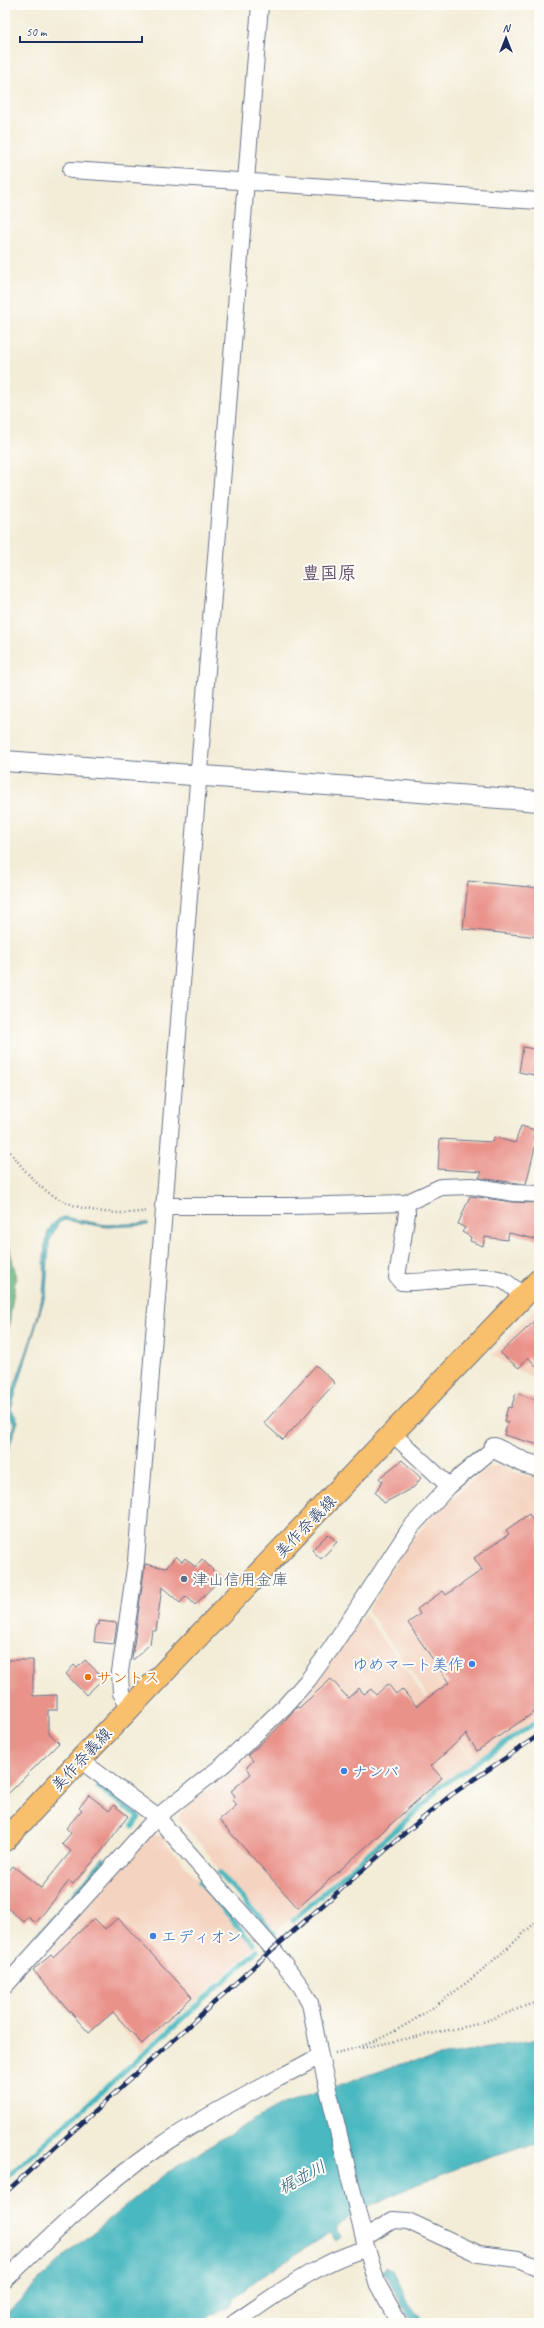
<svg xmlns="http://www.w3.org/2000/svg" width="544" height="2328" font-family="Caveat,'Klee One',sans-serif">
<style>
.built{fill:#f4d3c0}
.forest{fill:#6ab67f;stroke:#42726e}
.water{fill:#49b8c0;stroke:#32748f}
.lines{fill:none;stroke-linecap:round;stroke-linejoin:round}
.stream{stroke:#49b8c0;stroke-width:5}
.building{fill:#e9928a}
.minor-casing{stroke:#677289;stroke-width:18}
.tertiary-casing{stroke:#677289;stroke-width:22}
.primary-casing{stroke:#677289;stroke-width:24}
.path{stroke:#677289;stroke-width:2.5;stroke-dasharray:1 3;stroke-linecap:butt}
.minor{stroke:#fff;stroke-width:16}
.tertiary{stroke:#fff;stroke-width:20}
.primary{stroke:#f8bf6c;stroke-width:22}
.rail-casing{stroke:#1b2f5e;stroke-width:4.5}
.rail{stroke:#fdfcf7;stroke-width:3;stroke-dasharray:9;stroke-linecap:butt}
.service-dot{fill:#5c6f8a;stroke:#fdfcf7;stroke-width:1.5}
.shop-dot{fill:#3f7fe0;stroke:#fdfcf7;stroke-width:1.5}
.food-dot{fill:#e8710a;stroke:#fdfcf7;stroke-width:1.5}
.labels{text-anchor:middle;stroke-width:4;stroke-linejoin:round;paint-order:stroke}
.street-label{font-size:16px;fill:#1b2f5e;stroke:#fdfcf7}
.service-label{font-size:16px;fill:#4e5e75;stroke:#fdfcf7;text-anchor:start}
.shop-label{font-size:16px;fill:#366cbe;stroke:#fdfcf7;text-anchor:start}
.food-label{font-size:16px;fill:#c56008;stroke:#fdfcf7;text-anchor:start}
.water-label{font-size:17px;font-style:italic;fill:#2b5f80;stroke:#fdfcf7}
.quarter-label{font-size:18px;font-weight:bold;fill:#63526d;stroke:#fdfcf7}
</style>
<rect width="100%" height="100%" fill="#fdfcf7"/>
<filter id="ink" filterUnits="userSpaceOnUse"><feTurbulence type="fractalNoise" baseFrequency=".025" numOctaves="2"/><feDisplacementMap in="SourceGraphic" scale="8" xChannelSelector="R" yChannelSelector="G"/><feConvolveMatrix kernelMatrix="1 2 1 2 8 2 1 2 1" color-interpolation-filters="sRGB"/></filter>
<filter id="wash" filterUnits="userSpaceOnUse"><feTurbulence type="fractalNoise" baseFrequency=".012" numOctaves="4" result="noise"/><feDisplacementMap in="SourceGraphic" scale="16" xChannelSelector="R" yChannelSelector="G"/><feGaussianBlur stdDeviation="0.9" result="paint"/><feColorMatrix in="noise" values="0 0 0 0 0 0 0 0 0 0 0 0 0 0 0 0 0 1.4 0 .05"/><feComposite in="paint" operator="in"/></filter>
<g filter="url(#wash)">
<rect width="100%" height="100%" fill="#f3edd8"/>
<path class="built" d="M539 1305V1374L532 1378 492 1355Z
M503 1465 514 1472 539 1478V1718L474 1761 367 1610 383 1587 381 1585 407 1546 433 1515 489 1467Z
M365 1614 473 1762 440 1785 424 1802 276 1931 219 1871 211 1857 179 1820 180 1812 219 1781 311 1689Z
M151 1835 161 1836 254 1948 141 2051 50 1949Z"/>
<path class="forest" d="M5 1231 16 1275 5 1352Z"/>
<path class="water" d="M64 1217 105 1225 148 1223V1225L107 1227 64 1220 58 1223 49 1242 46 1292 11 1409 18 1421 5 1460V1451L14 1424 7 1409C19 1369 40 1324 44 1283 46 1263 38 1225 64 1217Z
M103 1857 106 1859 76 1897 23 1953 5 1981V1965L7 1967 81 1884Z
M539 2039V2144C504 2147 355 2204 335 2230L341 2237 334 2240 330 2233 259 2278 235 2297 232 2304 198 2323H5V2315L64 2256 165 2174 239 2128 283 2104 400 2064Z
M385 2266 392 2270 405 2298 424 2323H415L403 2306 386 2275 382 2273Z"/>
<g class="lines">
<path class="stream" d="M98 1787 139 1817 133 1826
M219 1873 274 1933
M200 1882 253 1944
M293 1920 428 1801 437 1789 539 1720
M5 2179 257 1951"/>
</g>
<g id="blocks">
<path class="building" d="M468 881 539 888V937L463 929Z
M523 1047 539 1050V1076L519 1072Z
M521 1126 535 1130 533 1138 537 1139 526 1184 479 1178 482 1172 438 1169 440 1139 492 1142 494 1137 515 1143Z
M470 1196 512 1202 539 1203V1240L509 1233 507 1240 485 1237 483 1246 470 1241 471 1237 462 1232 465 1228 458 1224Z
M539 1317V1370L528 1357 519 1368 500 1353Z
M316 1365 335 1383 283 1440 264 1423Z
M516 1393 539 1401V1445L504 1435 508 1422 504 1421 508 1407 511 1408Z
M402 1460 421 1478 414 1487 384 1503 375 1492 382 1482 379 1478Z
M529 1514 532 1519 539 1514V1709L477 1751 466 1734 431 1766 442 1778 298 1908 219 1820 237 1805 232 1799 235 1796 231 1791 251 1774 246 1768 253 1761 248 1755 277 1729 297 1707 299 1708 331 1679 348 1698 359 1688 364 1694 371 1689 376 1695 388 1684 396 1694 402 1689 416 1706 449 1683 408 1623 420 1614 417 1609 443 1591 446 1595 482 1570 474 1558 509 1534 506 1530Z
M328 1534 337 1542 321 1559 312 1550Z
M176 1556 182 1562 185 1558 195 1567 202 1559 221 1578 195 1605 186 1596 180 1603 162 1587 156 1631 152 1630 150 1644 133 1660 132 1659 145 1564 166 1568Z
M99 1621 117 1623 114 1644 94 1642 96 1625H99Z
M5 1660H33V1696L57 1695V1710H48V1732L59 1743 5 1797Z
M85 1660 104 1678 86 1695 66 1674 74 1665 77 1668Z
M89 1795 109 1811 114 1805 128 1816 99 1855 73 1884 69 1881 36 1923 28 1917 24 1922 5 1906V1876L13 1866 41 1888 71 1851 62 1844 71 1833 66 1828 82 1810 79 1808Z
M94 1918 105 1929 118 1918 192 1997 142 2044 113 2012 89 2033 33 1970 51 1955 53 1957Z"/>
</g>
</g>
<g filter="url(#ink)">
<use href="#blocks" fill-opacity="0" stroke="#677289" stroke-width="1"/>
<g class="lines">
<g class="minor-casing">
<path id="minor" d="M71 170 539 201
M406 1203 407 1213 397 1277 401 1282C430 1284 480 1270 504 1281 511 1285 518 1292 524 1296
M163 1206H292L406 1203 441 1187 472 1186 514 1193 539 1194
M393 1434 449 1486
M130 1707 121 1693 120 1672 136 1561 260 5
M80 1760 157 1817 273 1949 302 1988 310 2003 320 2056 364 2238
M5 1986 157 1817 223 1765 284 1707 308 1680 330 1650 411 1527 449 1486 494 1448
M366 2247 364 2238 393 2220 408 2221 479 2254 518 2259 539 2268
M5 2280C53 2234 101 2187 156 2149 208 2113 265 2086 320 2056
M234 2323C272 2298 322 2259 367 2249L377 2283 399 2323"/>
</g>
<g class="tertiary-casing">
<path id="tertiary" d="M5 761 539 801
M494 1448 525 1463 539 1467"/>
</g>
<g class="primary-casing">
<path id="primary" d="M5 1840 80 1760 539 1280"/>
</g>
<path class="path" d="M5 1146C14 1156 22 1168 31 1177 60 1210 107 1217 148 1211
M362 2048 478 2024 539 2001
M335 2053C404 2042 488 1967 539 1919"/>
<use href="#minor" class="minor"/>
<use href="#tertiary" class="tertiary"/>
<use href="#primary" class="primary"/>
<g class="rail-casing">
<path id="rail" d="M5 2193 273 1949 405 1833 451 1795 539 1735"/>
</g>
<use href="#rail" class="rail"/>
</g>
</g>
<circle class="service-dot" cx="184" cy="1579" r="4"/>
<g class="shop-dot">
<circle cx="472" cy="1664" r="4"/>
<circle cx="344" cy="1771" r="4"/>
<circle cx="153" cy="1936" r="4"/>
</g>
<circle class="food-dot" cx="88" cy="1677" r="4"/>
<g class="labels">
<g class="street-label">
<text transform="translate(305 1526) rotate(-46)" y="6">美作奈義線</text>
<text transform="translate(81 1759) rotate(-47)" y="6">美作奈義線</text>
</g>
<g class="service-label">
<text x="192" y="1585">津山信用金庫</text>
</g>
<g class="shop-label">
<text x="464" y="1670" text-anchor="end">ゆめマート美作</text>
<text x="352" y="1777">ナンバ</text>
<text x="161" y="1942">エディオン</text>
</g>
<g class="food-label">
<text x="96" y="1683">サントス</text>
</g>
<g class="water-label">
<text transform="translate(302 2177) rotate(-28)" y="6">梶並川</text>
</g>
<g class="quarter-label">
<text x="329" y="579">豊国原</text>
</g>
</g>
<rect width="544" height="2328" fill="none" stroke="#fdfcf7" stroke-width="20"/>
<g transform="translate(506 38)" stroke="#fdfcf7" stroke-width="3" paint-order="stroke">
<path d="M0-3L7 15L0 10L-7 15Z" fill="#1b2f5e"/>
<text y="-6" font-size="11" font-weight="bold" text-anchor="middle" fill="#1b2f5e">N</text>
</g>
<path d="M20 36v6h122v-6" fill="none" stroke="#1b2f5e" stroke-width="2"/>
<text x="26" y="36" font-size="12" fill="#1b2f5e" stroke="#fdfcf7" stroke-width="3" paint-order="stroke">50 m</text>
</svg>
